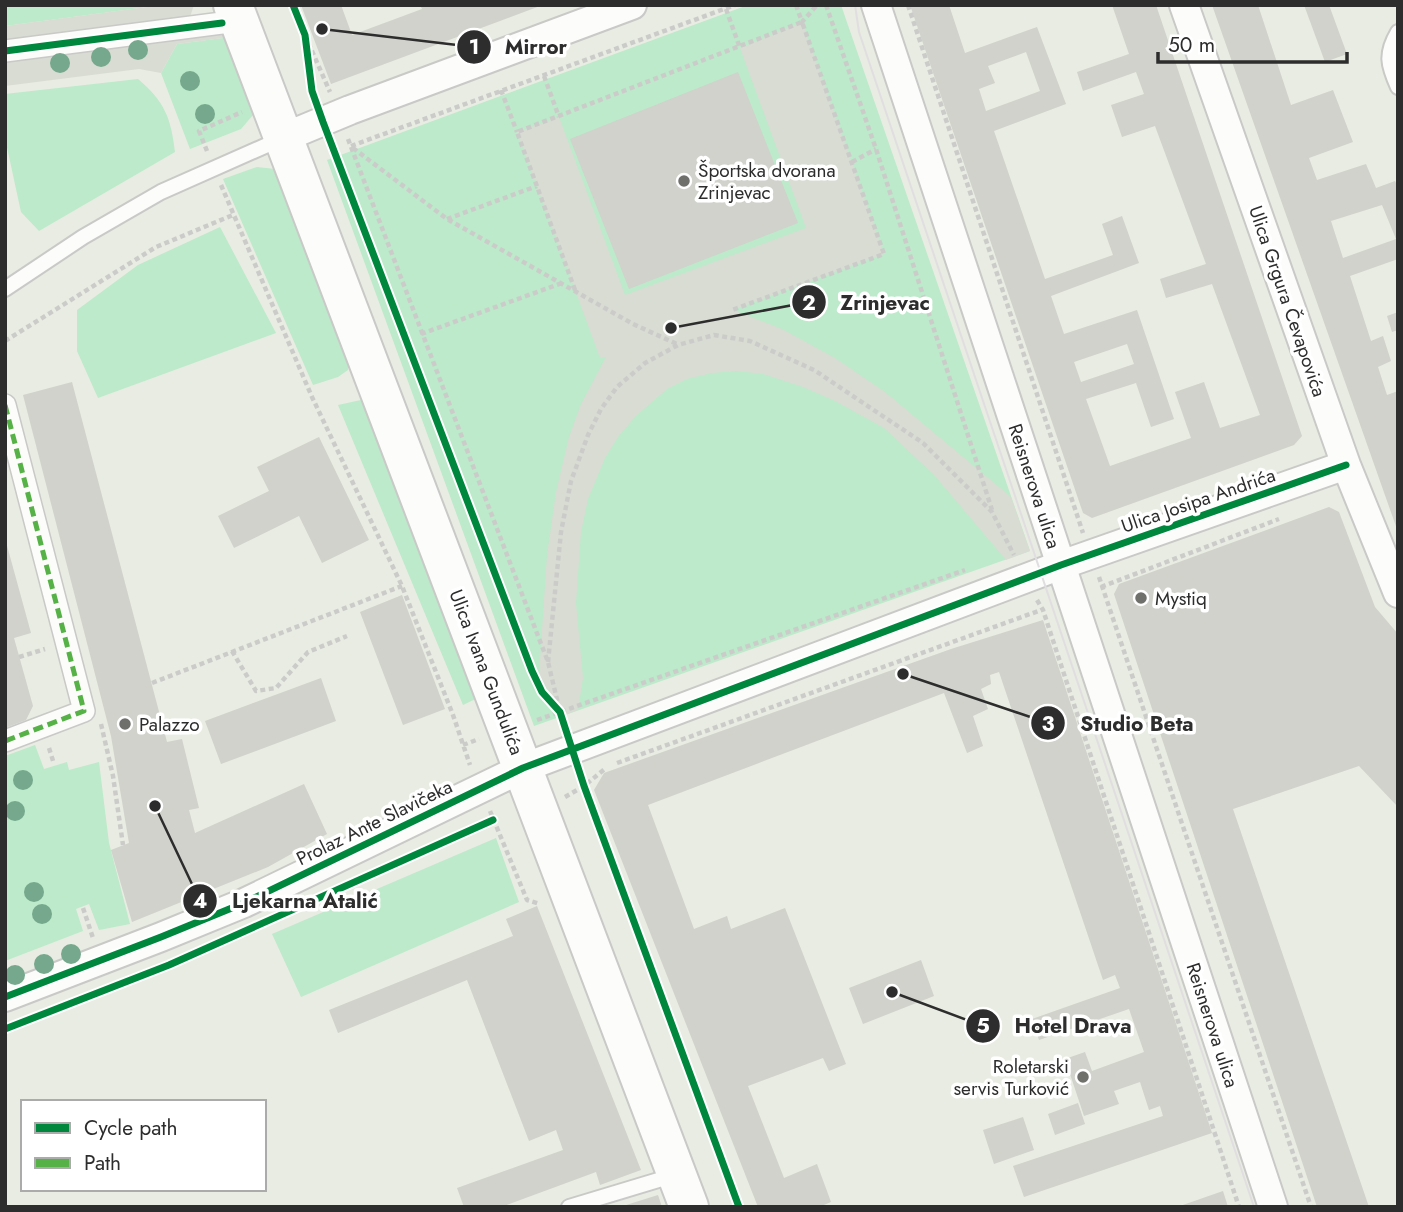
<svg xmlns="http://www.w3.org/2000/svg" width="1403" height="1212" font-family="Jost,sans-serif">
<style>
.green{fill:#bceaca}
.plaza{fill:#d9dcd3}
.building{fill:#d0d2cb;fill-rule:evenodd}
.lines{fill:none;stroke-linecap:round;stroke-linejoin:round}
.service-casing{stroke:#c9c9c8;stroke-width:18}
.pedestrian-casing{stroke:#c9c9c8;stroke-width:24}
.minor-casing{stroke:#c9c9c8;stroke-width:32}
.secondary-casing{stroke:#c9c9c8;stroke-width:42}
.path{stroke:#cbccca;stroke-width:4.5;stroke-dasharray:5 3.5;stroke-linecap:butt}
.service{stroke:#fcfcfb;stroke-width:14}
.pedestrian{stroke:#fcfcfb;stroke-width:21}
.minor{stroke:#fcfcfb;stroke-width:28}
.secondary{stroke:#fcfcfb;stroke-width:38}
.tram{stroke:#e0dee0;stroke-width:2}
.quiet{stroke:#56b246;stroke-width:5;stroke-dasharray:10 5;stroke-linecap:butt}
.cycleway-casing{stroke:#fff;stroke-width:11}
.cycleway{stroke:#00873e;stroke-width:7}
.tree{fill:#75a88c}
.poi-dot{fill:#6f706c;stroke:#fff;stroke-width:2.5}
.labels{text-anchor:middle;stroke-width:7;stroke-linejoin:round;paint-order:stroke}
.poi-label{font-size:19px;fill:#2d2d2d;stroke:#fff;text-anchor:start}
.street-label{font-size:19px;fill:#2d2d2d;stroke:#fff}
.leader{fill:none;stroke:#2d2d2d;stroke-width:2.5}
.callout-dot{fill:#2d2d2d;stroke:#fff;stroke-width:2.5}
.mark-label{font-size:21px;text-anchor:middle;font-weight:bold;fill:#fff}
.callout-label{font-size:21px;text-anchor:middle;font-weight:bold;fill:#2d2d2d;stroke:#fff;stroke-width:7;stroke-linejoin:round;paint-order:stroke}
</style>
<rect width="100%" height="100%" fill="#e9ece2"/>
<path class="green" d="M5 5H162L5 26Z
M748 5H841L1030 551 534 726 327 160Z
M231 37 259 108 241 129 190 149 161 73 177 44Z
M138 79C165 102 171 118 175 152L39 231 21 212 5 138V94Z
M257 167 275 169 349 359 348 370 338 377 313 385 223 179Z
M220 227 276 333 98 398 77 351V310L138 265Z
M361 400 371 402 486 694 463 705 338 405Z
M35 745 44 769 67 762 69 770 99 762 109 843 130 924 99 930 89 904 76 909 83 931 5 961V756Z
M496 838 519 902 301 997 272 934Z"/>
<path class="plaza" d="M162 5H194L190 17 231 37 177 44 161 73 139 69 5 86V26Z
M802 22 884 254 733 310 782 329 835 358 885 392 1011 497 1030 551 1006 560 935 476 884 428 835 401 803 387 763 374 737 371 712 373 687 379 667 389 636 416 618 437 605 458 588 499 581 532 576 603 583 678 578 710 563 716 539 675 547 555 556 492 569 437 581 404 606 357 600 358 517 132 559 117 625 295 806 228 740 48Z"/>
<path class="building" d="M301 5H341L352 35 422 9 420 5 540 6 331 84Z
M910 5H949L965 53 1037 27 1066 104 994 131 1045 279 1113 255 1102 224 1122 216 1139 263 1051 296 1064 334 1137 310 1174 419 1151 427 1136 383 1086 399 1110 466 1191 438 1175 392 1204 382 1220 428 1260 415 1212 284 1166 298 1160 279 1206 264 1155 126 1122 137 1111 105 1144 94 1136 72 1083 91 1077 72 1129 54 1112 5H1156L1302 436 1294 445 1092 518 1083 513ZM1026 52 1040 91 986 111 979 89 995 83 988 66ZM1127 344 1134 364 1081 382 1074 362Z
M1212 5H1258L1291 105 1333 90 1353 142 1309 158 1317 180 1366 164 1376 188 1395 181 1398 187V259L1350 276 1371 341 1383 336 1391 361 1378 367 1387 395 1398 391V438L1396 439 1398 444V532ZM1382 205 1396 239 1343 258 1331 221Z
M1304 5H1329L1347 54 1325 62Z
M738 72 798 223 629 289 570 139Z
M1398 312V330L1392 332 1387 316Z
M72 382 167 742 182 739 199 808 189 810 195 833 304 784 327 834 268 867 132 922 111 850 129 843 111 736 23 395Z
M319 437 369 540 322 563 299 516 234 548 218 516 269 491 257 467Z
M1329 507 1339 512 1375 607 1398 634V807L1359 766 1233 809 1369 1207H1317L1114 594 1119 584Z
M6 542 31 633 14 638 33 706 26 720 5 728Z
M402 595 445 709 403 725 360 612Z
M1043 620 1212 1133 1024 1197 1013 1166 1163 1116 1160 1106 1149 1110 1140 1082 1114 1091 1119 1104 1084 1116 1065 1059 1085 1052 1092 1071 1144 1052 1129 1009 1039 1040 1032 1019 1120 988 1115 975 1103 980 999 672 990 675 991 684 981 689 988 709 973 716 983 746 967 753 944 693 648 805 694 929 727 916 731 929 785 908 846 1064 829 1071 823 1058 748 1086 784 1178 817 1164 831 1202 819 1207H758L594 790 604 773 951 649Z
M321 678 336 721 221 764 205 721Z
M537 906 641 1170 600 1185 596 1172 501 1207H464L457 1188 563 1150 556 1130 529 1141 467 980 338 1033 329 1010 513 936 506 919Z
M921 960 934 996 863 1024 849 988Z
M1078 1103 1085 1124 1055 1135 1048 1114Z
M1023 1117 1034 1150 994 1164 983 1130Z
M1223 1191 1228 1207H1180V1206Z
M658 1195 662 1207H623V1206Z"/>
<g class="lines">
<g class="service-casing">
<path id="service" d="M1398 32C1385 54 1388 65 1398 87
M5 289 83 237 161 192 283 138
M569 1207 675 1175"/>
</g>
<g class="pedestrian-casing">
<path id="pedestrian" d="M5 51 222 23
M5 405 84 711 5 741"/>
</g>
<g class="minor-casing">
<path id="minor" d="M876 5 1273 1207
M1184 5 1346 465 1398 593
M285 137 350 110 632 5
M5 997 161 937 244 903 523 768 1061 565 1346 465"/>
</g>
<g class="secondary-casing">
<path id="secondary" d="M233 5 689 1207"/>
</g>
<path class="path" d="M796 5 802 22 817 5
M826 5 876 149 992 510
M908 5 1083 533
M726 9 740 48
M305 35 330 92
M544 76 559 117
M501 90 517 132
M348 139 548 662 560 712
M351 146 735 5
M353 148 447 219 633 324 677 344
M207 151 199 131 242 112
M852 162 876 149
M221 185 312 397 402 586 453 715 470 765
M447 219 537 186
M575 290 517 132 802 22 884 254 732 310
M421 334 562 283
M5 341 156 247 233 215
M1099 577 1311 1207
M1101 587 1279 519
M1037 600 1043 610 1239 1207
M232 651 256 691 276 688 308 652 347 636
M19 657 45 649
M548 662 561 532 571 481 588 435 601 409 617 387 645 363 678 345 714 335 750 341 814 370 923 443 992 512 1014 555
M152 683 402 586
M537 720 965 570
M101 724 113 776 123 845
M463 745 479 739
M49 748 54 764
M617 763 1044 609
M565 797 584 786 606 768
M490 811 527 900 540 904
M83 908 93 938"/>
<use href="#service" class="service"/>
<use href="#pedestrian" class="pedestrian"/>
<use href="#minor" class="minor"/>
<use href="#secondary" class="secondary"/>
<path class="tram" d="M855 5 859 32 1254 1207"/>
<path class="quiet" d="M5 405 84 711 5 741"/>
<g class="cycleway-casing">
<path id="cycleway" d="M293 5 305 35 312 91 323 122 532 671 542 692 560 712 584 786 739 1207
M5 51 222 23
M5 997 161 937 244 903 523 768 1061 565 1346 465
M5 1029 169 965 493 820"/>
</g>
<use href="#cycleway" class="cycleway"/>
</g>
<g class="tree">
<circle cx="138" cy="50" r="10"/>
<circle cx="101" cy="57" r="10"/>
<circle cx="60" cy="63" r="10"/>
<circle cx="190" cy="81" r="10"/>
<circle cx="205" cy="114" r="10"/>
<circle cx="23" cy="780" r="10"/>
<circle cx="15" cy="811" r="10"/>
<circle cx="34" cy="892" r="10"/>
<circle cx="42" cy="914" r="10"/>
<circle cx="71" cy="954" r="10"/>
<circle cx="44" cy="964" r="10"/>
<circle cx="15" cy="975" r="10"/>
</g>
<g class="poi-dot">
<circle cx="684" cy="181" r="7"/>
<circle cx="1141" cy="598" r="7"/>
<circle cx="125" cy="724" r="7"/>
<circle cx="1083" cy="1077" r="7"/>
</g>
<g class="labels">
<g class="poi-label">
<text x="698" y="177">Športska dvorana<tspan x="698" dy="22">Zrinjevac</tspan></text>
<text x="1155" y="605">Mystiq</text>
<text x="139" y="731">Palazzo</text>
<text x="1069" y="1073" text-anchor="end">Roletarski<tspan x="1069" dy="22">servis Turković</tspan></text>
</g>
<g class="street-label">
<text transform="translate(1288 301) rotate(71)" y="7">Ulica Grgura Čevapovića</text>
<text transform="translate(1035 486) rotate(72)" y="7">Reisnerova ulica</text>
<text transform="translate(1198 500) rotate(-19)" y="7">Ulica Josipa Andrića</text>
<text transform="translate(487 672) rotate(69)" y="7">Ulica Ivana Gundulića</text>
<text transform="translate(374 822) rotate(-26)" y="7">Prolaz Ante Slavičeka</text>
<text transform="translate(1213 1025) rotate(72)" y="7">Reisnerova ulica</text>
</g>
</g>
<path class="leader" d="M322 29L474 47M671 328L809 302M903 674L1048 723M155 806L200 901M892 992L983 1026"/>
<g class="callout-dot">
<circle cx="322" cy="29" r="7"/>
<circle cx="671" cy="328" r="7"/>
<circle cx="903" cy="674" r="7"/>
<circle cx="155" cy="806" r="7"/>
<circle cx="892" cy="992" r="7"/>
<circle cx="474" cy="47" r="18"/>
<circle cx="809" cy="302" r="18"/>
<circle cx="1048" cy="723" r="18"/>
<circle cx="200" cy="901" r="18"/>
<circle cx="983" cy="1026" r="18"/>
</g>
<g class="mark-label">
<text x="474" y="54">1</text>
<text x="809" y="310">2</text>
<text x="1048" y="731">3</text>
<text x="200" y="908">4</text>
<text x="983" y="1033">5</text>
</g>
<g class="callout-label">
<text x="536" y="54">Mirror</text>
<text x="885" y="310">Zrinjevac</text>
<text x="1137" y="731">Studio Beta</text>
<text x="305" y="908">Ljekarna Atalić</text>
<text x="1073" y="1033">Hotel Drava</text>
</g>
<rect width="1403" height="1212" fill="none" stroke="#2d2d2d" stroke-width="14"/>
<rect x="21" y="1100" width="245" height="91" fill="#ffffff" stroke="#ababab" stroke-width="2"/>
<rect x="35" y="1123" width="35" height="10" fill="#00873e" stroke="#ababab" stroke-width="2"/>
<text x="84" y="1135" font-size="21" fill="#2d2d2d">Cycle path</text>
<rect x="35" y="1158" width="35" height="10" fill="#56b246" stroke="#ababab" stroke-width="2"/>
<text x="84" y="1170" font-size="21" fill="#2d2d2d">Path</text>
<path d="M1158 52v10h189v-10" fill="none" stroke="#2d2d2d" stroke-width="3.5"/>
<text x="1168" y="52" font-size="21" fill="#2d2d2d" stroke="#ffffff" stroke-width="5" paint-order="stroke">50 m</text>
</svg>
